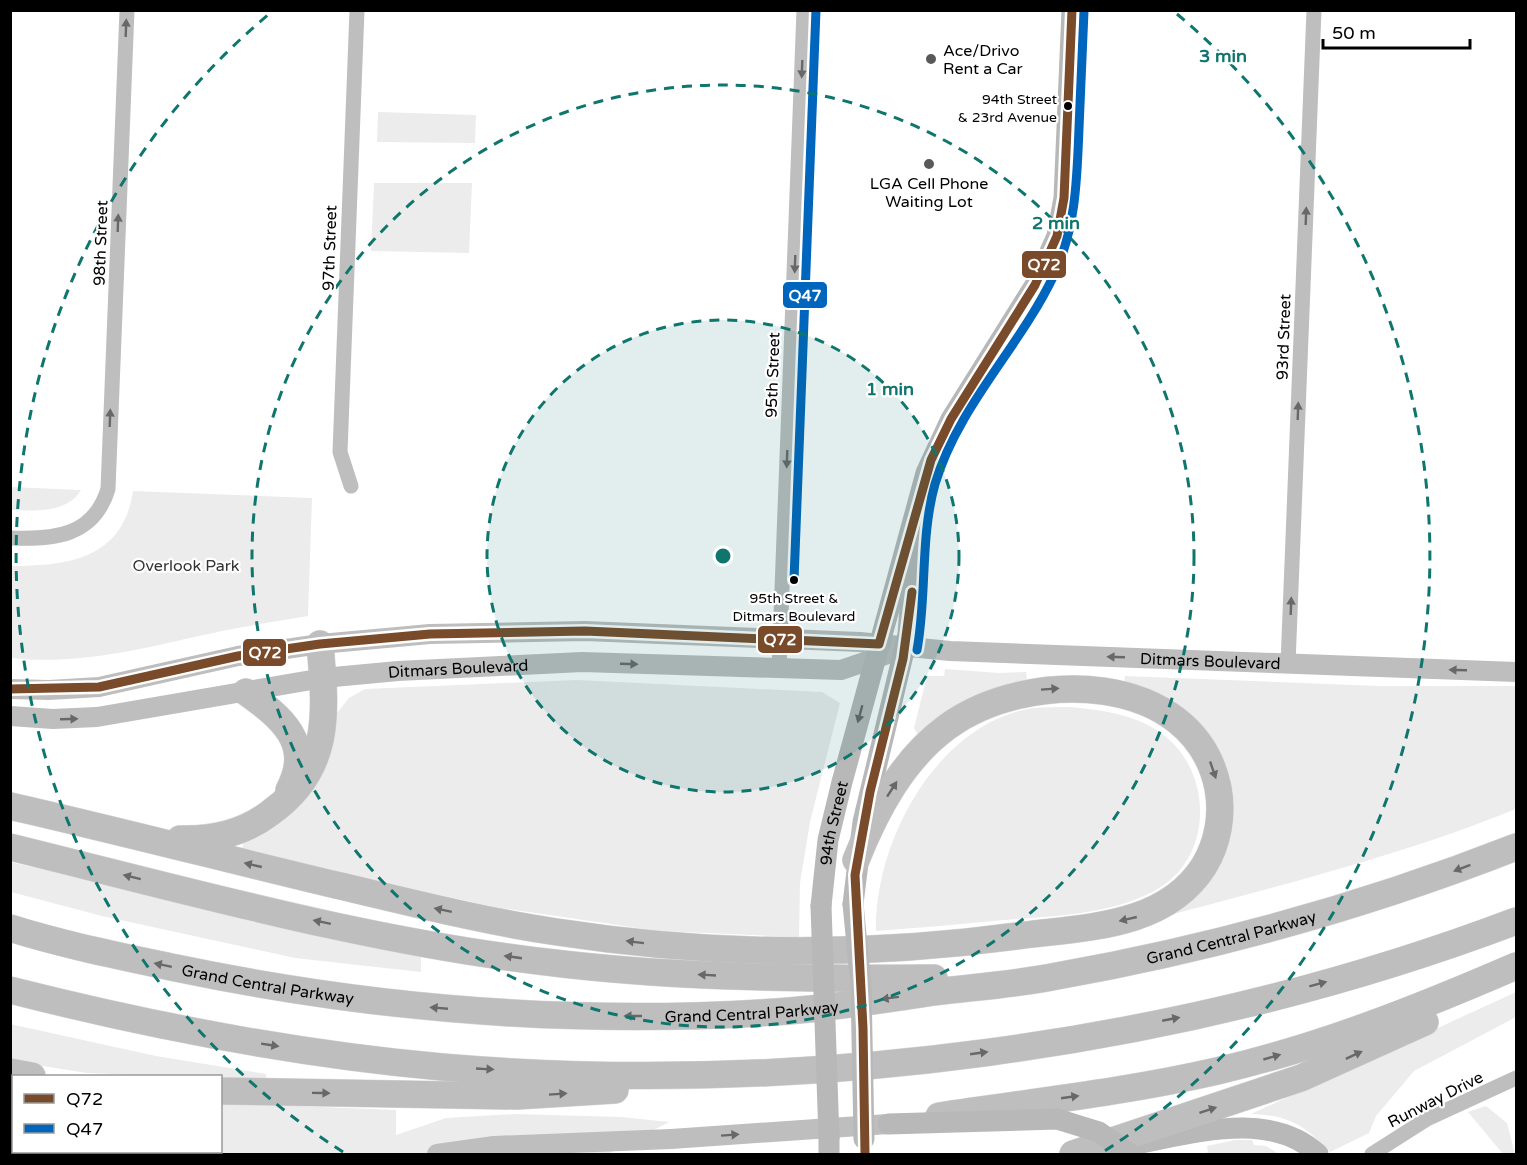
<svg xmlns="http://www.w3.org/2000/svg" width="1527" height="1165" font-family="'Varela Round',sans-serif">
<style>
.green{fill:#ececec}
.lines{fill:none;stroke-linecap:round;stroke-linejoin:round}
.motorway-casing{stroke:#dbdbdb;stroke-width:28}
.minor{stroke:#bebebe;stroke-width:15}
.tertiary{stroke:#bebebe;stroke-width:20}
.secondary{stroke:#b8b8b8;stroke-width:21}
.motorway{stroke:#bebebe;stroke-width:27}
.tertiary-bridge{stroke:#bebebe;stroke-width:20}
.secondary-bridge{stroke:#b8b8b8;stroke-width:21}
.bus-1-casing{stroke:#fff;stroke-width:14}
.bus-2-casing{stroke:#fff;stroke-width:14}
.bus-1{stroke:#7a4b2a;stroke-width:9}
.bus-2{stroke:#0065bd;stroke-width:9}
.oneway{fill:#686868}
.oneway2{fill:#656565}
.ring{fill:none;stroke:#0f766e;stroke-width:3;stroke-dasharray:10 8}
.poi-dot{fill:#595959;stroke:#fff;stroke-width:2}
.bus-dot{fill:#000;stroke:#fff;stroke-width:2}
.labels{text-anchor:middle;stroke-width:4.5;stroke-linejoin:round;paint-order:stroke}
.bus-label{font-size:14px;fill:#000;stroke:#fff;text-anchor:end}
.poi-label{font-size:16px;fill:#000;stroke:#fff;text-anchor:start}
.street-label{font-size:16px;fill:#000;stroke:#fff}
.park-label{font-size:16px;fill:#333;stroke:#fff}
.centre{fill:#0f766e;stroke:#fff;stroke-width:3}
.ring-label{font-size:18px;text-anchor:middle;font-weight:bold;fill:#0f766e;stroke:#fff;stroke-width:4.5;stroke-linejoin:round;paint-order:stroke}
.line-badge{stroke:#fff;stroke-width:2}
.badge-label{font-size:16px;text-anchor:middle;font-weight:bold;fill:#fff}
</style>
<rect width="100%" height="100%" fill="#fff"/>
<path class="green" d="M378 112 476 115 475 143 377 142Z
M374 183H472L469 253 371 251Z
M11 487 80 490H81C68 513 35 511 11 510Z
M133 491 312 498 308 616C279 621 251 625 222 631 152 646 83 666 11 658V566C70 566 123 558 133 491Z
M945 669 999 673 1026 672 1027 679 974 696 918 735 914 728 927 676H944Z
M1125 676 1379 686H1516V809C1403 855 1285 884 1166 916L1203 888 1229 781 1221 755 1205 729 1167 699 1124 683Z
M577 680 822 692 840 703 810 822 800 883 799 937 659 931 495 907 242 852 243 843 270 830 301 804 308 794 332 737 337 713 349 698 365 689Z
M1070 707C1102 710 1134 714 1161 733 1212 769 1215 854 1159 888 1115 915 1054 916 1004 920 961 924 919 928 876 931 874 842 937 723 1033 708 1045 707 1058 707 1070 707Z
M10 862 421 954V972L295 958 102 916 11 892Z
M1516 992V1017L1414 1071 1376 1116 1369 1133 1330 1152C1305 1126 1289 1115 1251 1114Z
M10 1024 156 1056 266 1074V1080L87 1073 11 1061Z
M221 1103 396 1110V1135L446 1118 515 1114 621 1117 669 1122 608 1154H187L175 1152H220Z
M1486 1106 1507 1123 1515 1154H1503L1468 1112Z
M1235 1140H1252L1254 1145 1266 1146 1279 1154H1204L1208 1152 1207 1146Z"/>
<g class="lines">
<g class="motorway-casing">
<g id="motorway">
<path d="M246 692C281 717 314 743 289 790"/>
<path d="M10 806C119 831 227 859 336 885 409 902 482 921 557 932 712 956 869 957 1025 935 1089 927 1166 926 1204 866 1218 843 1223 815 1218 788 1194 670 1027 668 947 727 903 759 876 810 856 860"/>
<path d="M180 839C212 840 244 833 270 813 332 769 326 713 320 644"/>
<path d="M10 847C193 892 376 944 563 964 686 978 811 979 934 978"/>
<path id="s4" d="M10 928C64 945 120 956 176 968 377 1010 583 1026 789 1011 838 1007 886 999 935 992 975 987 1017 984 1057 976 1214 948 1368 905 1516 847"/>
<path d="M10 990C152 1026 296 1054 442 1067 797 1097 1183 1047 1516 921"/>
<path d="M10 1072 32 1076"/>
<path d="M220 1091 517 1096 615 1090"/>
<path d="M939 1116C1032 1102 1126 1092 1217 1071 1321 1047 1419 1008 1516 966"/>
<path d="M1073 1154 1301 1078 1425 1022"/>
</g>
</g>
<path class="minor" d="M351 486 340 452 357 10
M10 538C54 540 94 536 108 489L127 10
M1288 664 1314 10
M779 668 804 10
M1372 1154 1427 1119 1516 1078"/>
<g class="tertiary">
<path id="s1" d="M10 689 49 690 99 687 238 656 320 644 430 634 585 631 860 642 950 651 1516 672"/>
<path id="s2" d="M10 716 53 719 97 717 323 678 398 671 582 662 841 670 888 654"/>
<path d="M10 1111 14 1112"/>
<path d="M10 1142 14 1143"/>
<path d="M33 1152 40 1154"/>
<path d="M110 1152 118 1154"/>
<path d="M437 1154 494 1146 671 1139"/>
</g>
<g class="secondary">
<path d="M853 904 863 822 908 634 915 542"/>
<path id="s3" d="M821 906 828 840 842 782 926 473 951 419 1035 285 1057 236 1064 198 1072 10"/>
<path d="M829 1138V1154"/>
<path d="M1129 1145C1189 1135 1268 1108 1318 1154"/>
</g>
<use href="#motorway" class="motorway"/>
<path class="tertiary-bridge" d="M671 1139 888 1124"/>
<path class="secondary-bridge" d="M853 904 861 986 864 1139
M821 906 829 1138
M888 1124 1057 1119 1099 1132 1130 1154"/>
<g class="bus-1-casing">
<path id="bus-1" d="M10 689 99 687 238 656 320 644 430 634 585 631 879 644 931 460 951 419 1035 285 1057 236 1064 198 1072 10
M865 1154 863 1028 855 875 870 792 903 659 912 592"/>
</g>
<g class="bus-2-casing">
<path id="bus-2" d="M794 580 816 10
M917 650C927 596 920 537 935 484 958 406 1020 347 1054 275 1076 228 1077 179 1079 128 1081 89 1082 50 1084 11"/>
</g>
<use href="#bus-1" class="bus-1"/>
<use href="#bus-2" class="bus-2"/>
</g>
<defs><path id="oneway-solid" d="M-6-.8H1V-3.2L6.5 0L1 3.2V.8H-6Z" transform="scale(1.5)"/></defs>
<g class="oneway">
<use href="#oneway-solid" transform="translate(126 28) rotate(-88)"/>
<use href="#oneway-solid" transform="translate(802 69) rotate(92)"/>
<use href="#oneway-solid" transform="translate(1306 216) rotate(-88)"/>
<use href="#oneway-solid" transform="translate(118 223) rotate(-88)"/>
<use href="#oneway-solid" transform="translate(795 264) rotate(92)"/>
<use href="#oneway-solid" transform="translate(1298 411) rotate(-88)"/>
<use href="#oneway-solid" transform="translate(110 418) rotate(-88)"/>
<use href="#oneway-solid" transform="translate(787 459) rotate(92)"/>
<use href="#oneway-solid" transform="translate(1291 606) rotate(-88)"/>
<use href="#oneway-solid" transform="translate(1116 657) rotate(-178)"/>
<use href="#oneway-solid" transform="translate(629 664) rotate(2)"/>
<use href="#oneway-solid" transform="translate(1458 670) rotate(-178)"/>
<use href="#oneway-solid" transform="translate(1050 689) rotate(-4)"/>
<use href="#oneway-solid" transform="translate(69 719) rotate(-2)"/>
<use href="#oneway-solid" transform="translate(1213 770) rotate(71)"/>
<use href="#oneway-solid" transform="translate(892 789) rotate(-57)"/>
<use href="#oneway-solid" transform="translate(253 865) rotate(-167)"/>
<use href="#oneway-solid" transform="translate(1462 868) rotate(159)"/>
<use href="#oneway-solid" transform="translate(132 877) rotate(-166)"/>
<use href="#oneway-solid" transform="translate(443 910) rotate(-168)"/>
<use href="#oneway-solid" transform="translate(1128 919) rotate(167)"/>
<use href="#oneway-solid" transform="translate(322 922) rotate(-168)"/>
<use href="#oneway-solid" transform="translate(635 942) rotate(-173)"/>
<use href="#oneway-solid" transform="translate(513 957) rotate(-172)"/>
<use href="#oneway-solid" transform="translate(163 965) rotate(-168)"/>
<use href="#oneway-solid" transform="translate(707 975) rotate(-177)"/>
<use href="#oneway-solid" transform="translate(1318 984) rotate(-15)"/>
<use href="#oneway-solid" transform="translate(890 998) rotate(173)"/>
<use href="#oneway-solid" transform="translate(439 1008) rotate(-175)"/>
<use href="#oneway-solid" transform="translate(633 1016) rotate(180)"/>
<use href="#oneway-solid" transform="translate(1171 1019) rotate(-11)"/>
<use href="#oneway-solid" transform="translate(270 1045) rotate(9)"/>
<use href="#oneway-solid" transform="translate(979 1053) rotate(-8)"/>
<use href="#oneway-solid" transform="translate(1354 1055) rotate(-25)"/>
<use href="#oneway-solid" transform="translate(1272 1057) rotate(-16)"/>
<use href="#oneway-solid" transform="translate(485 1069) rotate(3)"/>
<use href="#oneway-solid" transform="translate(321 1093) rotate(1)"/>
<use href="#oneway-solid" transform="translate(558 1094) rotate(-4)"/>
<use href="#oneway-solid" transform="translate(1070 1097) rotate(-8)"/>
<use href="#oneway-solid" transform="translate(1208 1110) rotate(-18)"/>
<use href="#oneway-solid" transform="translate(730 1135) rotate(-4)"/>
</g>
<use class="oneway2" href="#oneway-solid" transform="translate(860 714) rotate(105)"/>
<circle cx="723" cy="556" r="236" fill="#0f766e" fill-opacity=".12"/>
<g class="ring">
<circle cx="723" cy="556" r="236"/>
<circle cx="723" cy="556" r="471"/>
<path d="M343 1152A707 707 0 0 1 269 14M1177 14A707 707 0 0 1 1103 1152"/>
</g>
<g class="poi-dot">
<circle cx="931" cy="59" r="6"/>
<circle cx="929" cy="164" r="6"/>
</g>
<g class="bus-dot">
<circle cx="1068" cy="106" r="5"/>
<circle cx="794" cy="580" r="5"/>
</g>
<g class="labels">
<g class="bus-label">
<text x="1057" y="104">94th Street<tspan x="1057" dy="18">&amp; 23rd Avenue</tspan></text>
<text x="794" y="603" text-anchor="middle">95th Street &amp;<tspan x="794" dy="18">Ditmars Boulevard</tspan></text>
</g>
<g class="poi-label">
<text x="943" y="56">Ace/Drivo<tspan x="943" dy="18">Rent a Car</tspan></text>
<text x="929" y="189" text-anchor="middle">LGA Cell Phone<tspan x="929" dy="18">Waiting Lot</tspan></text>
</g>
<g class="street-label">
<text transform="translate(100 243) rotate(-88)" y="6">98th Street</text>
<text transform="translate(329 248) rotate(-88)" y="6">97th Street</text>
<text transform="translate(1283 337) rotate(-88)" y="6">93rd Street</text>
<text transform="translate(772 375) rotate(-88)" y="6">95th Street</text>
<text dy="6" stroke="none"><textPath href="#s1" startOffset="1206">Ditmars Boulevard</textPath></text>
<text dy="6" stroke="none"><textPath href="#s2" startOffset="452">Ditmars Boulevard</textPath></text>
<text dy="6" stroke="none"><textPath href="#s3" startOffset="84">94th Street</textPath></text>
<text dy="6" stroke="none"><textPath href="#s4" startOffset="1236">Grand Central Parkway</textPath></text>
<text dy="6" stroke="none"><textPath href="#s4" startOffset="264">Grand Central Parkway</textPath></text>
<text dy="6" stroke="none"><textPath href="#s4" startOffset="750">Grand Central Parkway</textPath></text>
<text transform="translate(1435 1099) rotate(-27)" y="6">Runway Drive</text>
</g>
<g class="park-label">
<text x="186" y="571">Overlook Park</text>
</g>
</g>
<circle cx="723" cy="556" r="9" class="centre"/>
<g class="ring-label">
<text x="1223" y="62">3 min</text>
<text x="1056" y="229">2 min</text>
<text x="890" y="395">1 min</text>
</g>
<g class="line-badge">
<rect x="1021" y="250" width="46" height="29" rx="6" fill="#7a4b2a"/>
<rect x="782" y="281" width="46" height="28" rx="6" fill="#0065bd"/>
<rect x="757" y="625" width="46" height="29" rx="6" fill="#7a4b2a"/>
<rect x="242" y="638" width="45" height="29" rx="6" fill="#7a4b2a"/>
</g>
<g class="badge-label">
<text x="1044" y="270">Q72</text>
<text x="805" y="301">Q47</text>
<text x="780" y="645">Q72</text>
<text x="265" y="658">Q72</text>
</g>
<rect width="1527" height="1165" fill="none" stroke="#000000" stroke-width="24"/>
<rect x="12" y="1075" width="210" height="78" fill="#ffffff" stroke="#999999" stroke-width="1.5"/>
<rect x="24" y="1094" width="30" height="9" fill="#7a4b2a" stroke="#999999" stroke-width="1.5"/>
<text x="66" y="1105" font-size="18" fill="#000000">Q72</text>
<rect x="24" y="1124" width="30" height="9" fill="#0065bd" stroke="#999999" stroke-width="1.5"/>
<text x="66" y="1135" font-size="18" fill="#000000">Q47</text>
<path d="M1323 39v9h147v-9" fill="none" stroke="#000000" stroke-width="3"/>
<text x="1332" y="39" font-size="18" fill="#000000" stroke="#ffffff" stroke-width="4.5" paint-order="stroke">50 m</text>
</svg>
